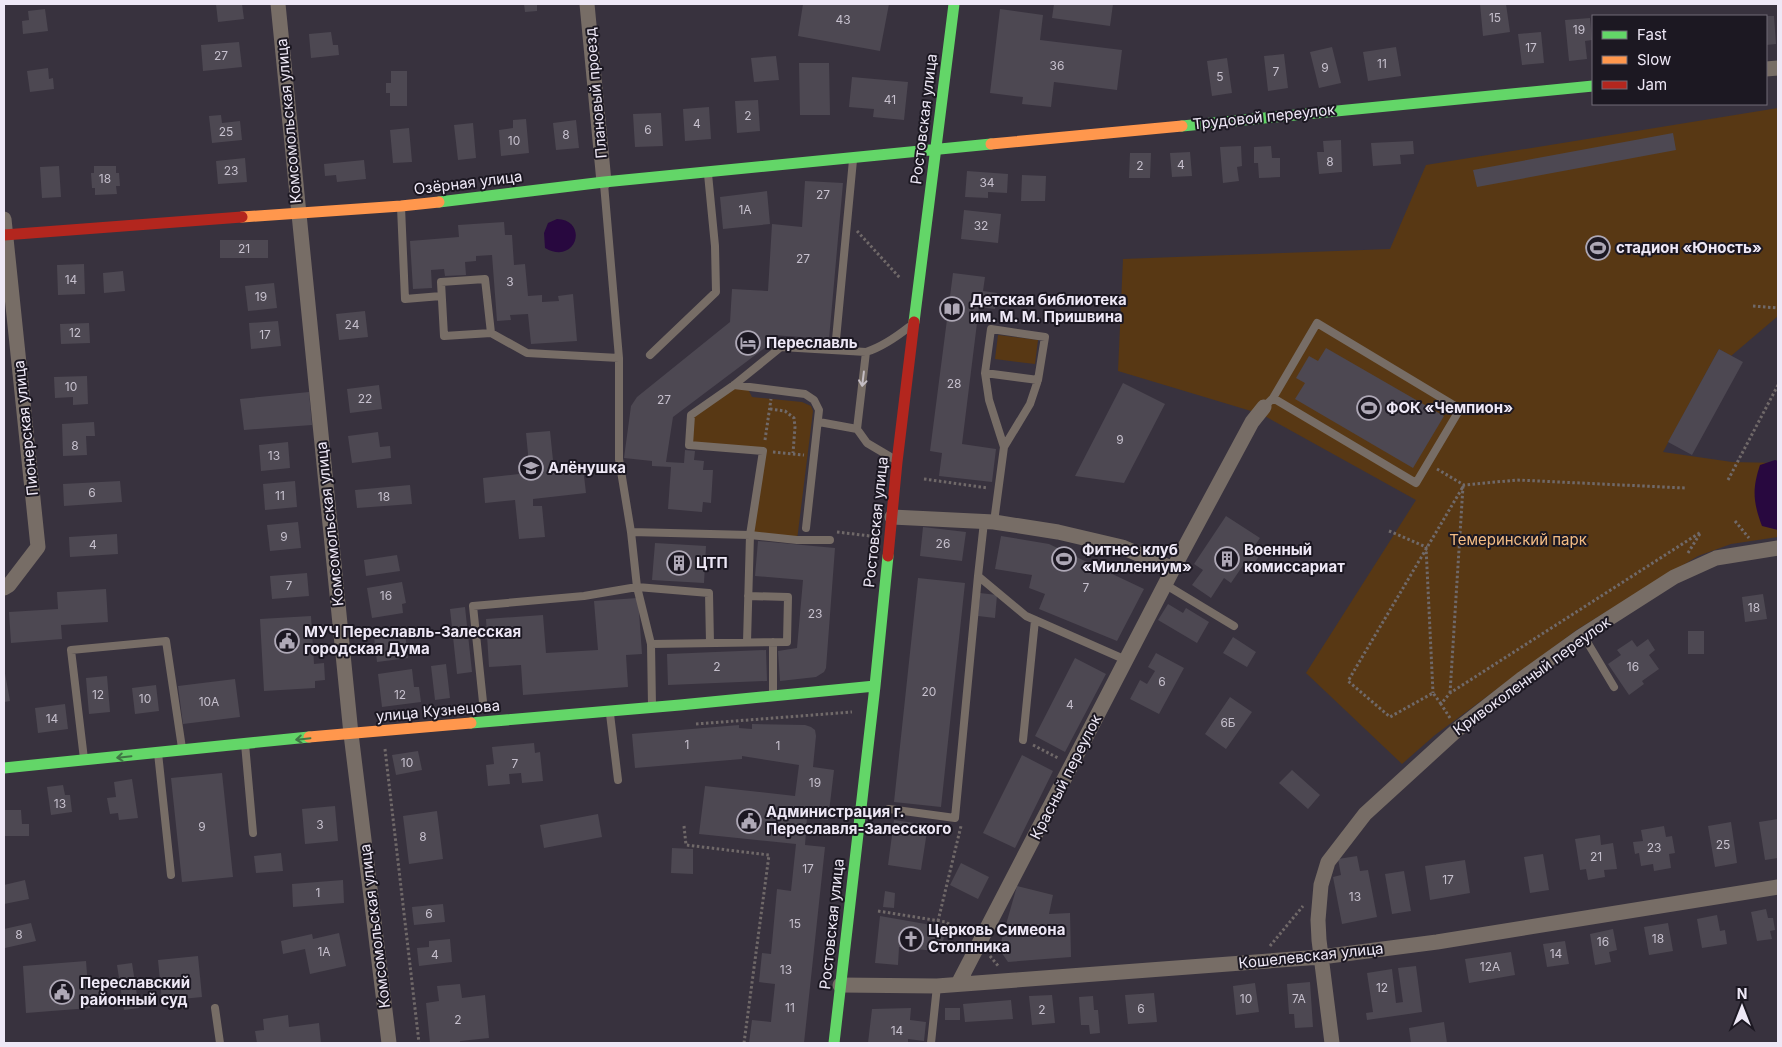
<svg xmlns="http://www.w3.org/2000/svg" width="1782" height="1047" font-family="Inter,sans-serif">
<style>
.green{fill:#583814}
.water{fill:#28083f}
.building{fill:#4d4852}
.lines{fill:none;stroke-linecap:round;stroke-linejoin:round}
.path{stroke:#706969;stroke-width:3;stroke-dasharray:2.5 2.5;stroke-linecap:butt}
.lane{stroke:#776d66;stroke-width:8}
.street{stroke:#776d66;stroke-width:15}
.fast{stroke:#63d668;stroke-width:11}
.slow{stroke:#ff974d;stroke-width:11}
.jam{stroke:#b3261e;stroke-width:11}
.oneway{stroke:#c4bdc4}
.oneway2{stroke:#407745}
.labels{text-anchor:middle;stroke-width:4;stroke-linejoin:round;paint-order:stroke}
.number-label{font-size:12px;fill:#c6c0cd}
.street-label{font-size:15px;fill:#eee8f6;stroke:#1c1822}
.poi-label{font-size:15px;font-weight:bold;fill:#eee8f6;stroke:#1c1822;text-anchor:start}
.park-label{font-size:15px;fill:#f3bc84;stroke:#1c1822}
</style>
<rect width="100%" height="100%" fill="#38323e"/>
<path class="green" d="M1778 108V316L1731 356 1719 349 1663 452 1732 462 1778 463V537L1731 544 1698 556 1578 629 1435 735 1402 764 1306 673 1416 500 1261 414 1118 371 1123 259 1390 249 1426 165Z
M998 335 1038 340 1035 364 995 359Z
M734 386 747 387 752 397 802 402 811 406 813 411 797 540 750 535 763 451 690 444 691 415Z"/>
<path class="water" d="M557 219C589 220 577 266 545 248L544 233 548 223Z
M1775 460 1778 461V530L1762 526C1753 502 1752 489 1760 465Z"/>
<path class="building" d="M216 4H242L244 19 218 22Z
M524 4H541V5H537V11L525 12Z
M803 4H889L880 51 798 36Z
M1054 4H1113L1110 26 1052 18Z
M1480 4H1506L1510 32 1483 36Z
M45 9 48 31 23 34 22 21 29 20 28 11Z
M1000 9 1043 15 1040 40 1122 50 1117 90 1054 82 1051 107 1022 104 1023 97 990 93Z
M1766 16H1774L1776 44 1766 45Z
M1590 18 1592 40 1585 41 1587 59 1569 61 1565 20Z
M331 32 333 45H338L339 55 311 58 309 34Z
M1541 32 1544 63 1522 65 1518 34Z
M239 42 242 67 203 71 201 45Z
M1332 47 1341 83 1319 88 1310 52Z
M1396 47 1401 76 1368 81 1363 52Z
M1284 54 1288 88 1268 91 1264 56Z
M776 56 779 80 754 82 751 58Z
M1227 58 1232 93 1212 96 1207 61Z
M799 63H829L830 115H800Z
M48 68 49 79 53 78 54 89 30 92 27 71Z
M391 71H407V106H390V93H386V83H391Z
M852 77 908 82 904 120 873 117 874 109 849 107Z
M758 100 760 131 737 133 735 101Z
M709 107 711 139 685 141 683 109Z
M661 113 663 146 635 147 633 114Z
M221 115 222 123 240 121 242 140 212 143 209 116Z
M526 119 529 153 501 156 499 130 513 128V120Z
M576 120 579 148 556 150 553 123Z
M473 123 476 158 458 160 454 125Z
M409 128 412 162 393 163 390 130Z
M1673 133 1676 150 1477 187 1473 170Z
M1341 140 1342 172 1319 174 1317 152H1324L1323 141Z
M1413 141 1414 154 1400 155 1401 164 1373 166 1371 143Z
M1241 146 1242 166 1237 167 1239 181 1223 183 1220 147Z
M1271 146 1272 158H1280V177L1259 178 1258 163H1254V147Z
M1190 152 1192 176 1172 177 1170 153Z
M1130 153H1151L1150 178H1129Z
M245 158 247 182 218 184 216 161Z
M364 160 366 179 337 182 336 175 325 176 324 164Z
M59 166 61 197 42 198 40 167Z
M94 166H116V173H119L120 186H116L117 194 95 195V188H92L91 173H94Z
M967 171 1008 174 1007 193 988 192V198L965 197Z
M1022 175 1046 176 1045 201H1021Z
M805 181 843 183 829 339 772 335 770 342 766 347 673 417 666 462 684 463 685 450 695 451 694 460 704 461 703 470H713L711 503 703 502 702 512 668 509 671 467 652 466V461L624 458 631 406 637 397 730 322 732 289 768 291 772 224 802 227Z
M767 191 770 224 723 229 720 197Z
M964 210 1001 214 998 243 961 239Z
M504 222 505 235H512L514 265 525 264 528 296 542 295V302L559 301 558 296 573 294 577 341 531 344 528 314 510 315 511 320 497 321 492 255 476 256V261L465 262 466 275 445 276 444 269 431 270 432 288 413 289 410 241 459 237 458 225Z
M220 240H268V258H220Z
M84 264 85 294 58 295 57 265Z
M123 271 125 291 104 293 103 273Z
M953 273 985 277 983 291 997 293 995 309 979 307 962 444 996 449 992 482 939 476 942 453 930 451Z
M274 283 277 308 248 311 245 286Z
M365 311 368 337 339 340 336 314Z
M278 321 281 346 251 349 249 323Z
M89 323 90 343 61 344 60 324Z
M1326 348 1444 416 1413 468 1295 399 1305 383 1296 378 1309 356 1318 361Z
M1719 349 1743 362 1692 455 1668 442Z
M87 376 88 404 73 405V397L55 398 54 377Z
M1123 383 1165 404 1124 483 1075 476Z
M379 385 382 409 350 413 347 389Z
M309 392 312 425 244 430 240 399Z
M94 422 95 436H86L87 455 63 456 62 424Z
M550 431 554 470 583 467 586 493 533 499V506H542L545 537 519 539 515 500 485 503 483 478 537 472 536 463 529 464 526 433Z
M378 432 380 447 390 446 391 458 352 463 348 436Z
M288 442 290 468 261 471 259 445Z
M120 481 122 502 64 506 63 484Z
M295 481 297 507 265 510 263 484Z
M410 485 412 504 357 508 355 490Z
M1226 516 1260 538 1251 551 1259 556 1253 565 1246 561 1231 583 1224 578 1211 598 1192 585 1203 570 1194 564Z
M298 522 301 548 270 551 267 525Z
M923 527 966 532 962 561 920 556Z
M117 534 118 554 70 557 69 537Z
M1001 536 1049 544 1144 589 1117 641 1039 609 1045 594 1029 588 1032 575 995 569Z
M758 541 835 548 826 668 824 672 816 677 780 681 778 651 797 648 803 580 755 576Z
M655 543 706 546 704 583 652 580Z
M397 555 400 571 366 576 364 560Z
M307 573 309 596 272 599 270 576Z
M918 578 965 583 941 807 894 802Z
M402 582 406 603 402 604 403 613 372 618 367 588Z
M106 589 108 622 61 625 62 639 11 643 9 612 58 609 57 592Z
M980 593 997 595 995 618 978 616Z
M1763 594 1767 619 1745 622 1742 597Z
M638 598 642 654 626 655 628 687 523 695 521 665 489 667 486 619 543 615 546 653 598 650 594 601Z
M1168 604 1183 613 1186 608 1209 622 1197 643 1158 620Z
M465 607 472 672 457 674 450 609Z
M311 616 314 664 324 663 325 680 315 681V688L264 691 260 619Z
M1688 631H1704V654H1688Z
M405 633 408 658 377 662 374 637Z
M1233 637 1256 652 1247 667 1223 653Z
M1648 639 1655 650 1649 655 1659 669 1642 681 1644 684 1629 695 1608 664 1621 655 1617 650 1632 640 1637 647Z
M766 650 767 681 668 685 667 654Z
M1156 653 1184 668 1159 714 1130 699 1140 680 1147 684 1155 671 1148 667Z
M1075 658 1106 674 1065 752 1035 736Z
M446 664 450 698 435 700 431 666Z
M4 668 10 701 4 702Z
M412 669 414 687H419L421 702 382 707 378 674Z
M107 676 110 712 89 714 86 678Z
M235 679 240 717 183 724 178 686Z
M156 685 159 711 135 714 132 688Z
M1230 697 1252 712 1226 749 1205 734Z
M65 704 68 729 38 733 35 708Z
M752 724 805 725 811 727 815 730 816 736 813 767 834 770 828 820 807 818 805 845 825 847 804 1043H749L752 1020 771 1022 775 984 759 982 762 953 771 954 777 889 791 891 796 844 699 834 705 786 795 796 799 765 742 756V759L635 768 632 734 739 725V728L752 729Z
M534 743 535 753 540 752 543 781 522 783 521 773 509 774 510 784 488 786 486 765 494 764 492 747Z
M418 751 422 770 396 775 392 755Z
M1022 755 1053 771 1015 848 983 833Z
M1292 770 1320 795 1308 809 1279 783Z
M222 773 233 877 182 882 171 778Z
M132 779 138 818 119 820 118 813 110 814 107 798 116 797 114 782Z
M63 785 65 795H70L72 812 51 815 47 787Z
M335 806 338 841 305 844 302 809Z
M4 810H21L22 824H29V836H4Z
M437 811 443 859 409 864 403 816Z
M598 814 602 837 544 848 540 825Z
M1778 819V858L1765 860 1759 822Z
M894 820 928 825 921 870 888 865Z
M1731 822 1737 863 1715 867 1708 826Z
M1664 826 1666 837 1672 836 1675 853 1669 854 1671 868 1654 871 1653 864 1641 866 1639 853 1635 854 1633 842 1643 841 1641 830Z
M1600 835 1601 845 1613 843 1617 869 1604 870 1605 877 1588 880 1586 869 1580 870 1575 839Z
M672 848 693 849V874L671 873Z
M281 853 283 871 256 873 254 856Z
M1543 854 1549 890 1530 893 1524 857Z
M1357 856 1360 871 1368 870 1377 917 1342 924 1333 877 1341 875 1338 859Z
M1465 860 1470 893 1430 900 1425 866Z
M961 863 989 877 978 899 950 885Z
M1404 871 1411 911 1392 914 1385 874Z
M25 880 29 899 4 904V885Z
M343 880 344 903 293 907 292 884Z
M1017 886 1053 895 1049 914 1070 913 1071 957 1008 962 999 949Z
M885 891 895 893 894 908 883 907Z
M443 904 445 922 414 925 412 907Z
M1766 909 1768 918H1773L1775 930 1770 931 1772 939 1757 941 1751 912Z
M1717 915 1720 931 1725 930 1727 944 1702 948 1697 919Z
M880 916 937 926 942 931 944 937 942 944 939 950 934 951 899 947 898 965 875 963Z
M31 923 36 941 5 948 4 929Z
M1668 923 1673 951 1649 955 1644 927Z
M1613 929 1617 950 1609 952 1611 962 1595 965 1590 934Z
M339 933 346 966 310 974 305 949 283 954 281 941 312 934 313 939Z
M450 939 452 962 419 966 417 948 429 947V941Z
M1565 941 1569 964 1547 967 1543 944Z
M1511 952 1515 975 1469 983 1465 959Z
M198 956 202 997 162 1001 158 960Z
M86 961 88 987 99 986 100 997 89 998 90 1008 26 1013 23 966Z
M132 963 139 1008 124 1010 117 965Z
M1416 966 1422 1012 1367 1020 1366 1013 1373 1012 1367 973 1392 969 1396 1003 1403 1002 1398 968Z
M1310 982 1313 1027 1295 1028 1294 1014H1289L1287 984Z
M1255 983 1259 1012 1236 1015 1233 986Z
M460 984 462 998 485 995 489 1038 460 1041V1043H430L426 1003 439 1001 437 986Z
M1154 993 1157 1022 1128 1024 1125 995Z
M1052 995 1055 1023 1032 1025 1029 996Z
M1093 996 1094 1010H1098L1100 1033 1090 1034 1089 1025H1081L1079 997Z
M1011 1000 1013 1019 965 1022 963 1004Z
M911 1008 910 1020 926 1022 924 1041 908 1039V1043H868L872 1009Z
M945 1008H960V1020H945Z
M288 1015 289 1027 319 1023 321 1043H257L255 1031 264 1030 263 1019Z
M1444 1022 1447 1043H1411L1409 1028Z"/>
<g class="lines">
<path class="path" d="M857 231 900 278
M1753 306 1778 308
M770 409 785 411 794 418 795 427 793 453
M765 440 771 399
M773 452 804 455
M1437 469 1464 485 1517 480 1685 488
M924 479 988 488
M1728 480 1778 385
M1735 521 1749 538
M1389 531 1426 547 1433 693
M837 532 870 536
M1688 553 1701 532
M1450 693 1463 486
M1441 704 1433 693 1390 717 1348 681 1464 485
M1450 718 1441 704 1450 693 1701 532
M696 724 852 712
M1033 745 1058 758
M385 749 419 1043
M684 826 686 845 769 855 744 1043
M878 911 946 922 966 936
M938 921 961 826
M1270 946 1303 906
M990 956 999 967"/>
<path class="lane" d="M604 184 619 358V459L631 532 637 587 651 644 652 706
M401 207 405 299 441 296
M491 333 485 279 441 282 444 336 491 333 527 353 619 358
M835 350 853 160
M650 355 716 292 715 246 708 174
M985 373 1038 380
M734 385 805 394 814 400 819 410 806 528
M1264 407 1273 398 1317 323 1460 409 1416 483 1273 398
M819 422 857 429
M894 459 867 443 857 429 866 352C882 347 895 338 909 327
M984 522 978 576 1026 616 1126 660
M994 522 1004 447 989 400 985 373 991 329 1045 337 1038 380 1030 404 1004 447
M631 532 750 535 763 451 689 445 691 415 734 385 781 347 866 352
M1166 585 1234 626
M1583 635 1614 687
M747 642 750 535 797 540H830
M773 642V695
M651 644 787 642 788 597 748 596
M483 702 473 606 584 596 637 587 709 593 710 643
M610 714 618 780
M1023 740 1035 620
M245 744 253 833
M158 753 171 875
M84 759 71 650 166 641 182 748
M889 809 955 818 978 576
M215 1008 220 1043
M931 1043 937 986"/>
<path class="street" d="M278 4 351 734 389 1043
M587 4 604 182
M1766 69 1778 68
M4 219 38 547 9 585 4 588
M892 517 994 522 1058 532 1122 547 1173 569
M958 984 1173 569 1252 422 1264 407
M840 985 937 986 1321 957 1437 942 1778 887
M1332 1043 1319 940 1318 920 1321 885 1328 862 1365 814 1458 729 1523 678 1580 637 1674 577 1716 558 1778 548"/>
<path class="fast" d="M1182 126 1593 86
M439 202 604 182 991 144
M914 322 954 4
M471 723 680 705 875 686
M4 768 309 737
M834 1043 875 686 888 556"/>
<path class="slow" d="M991 144 1182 126
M242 217 401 206 439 202
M309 737 471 723"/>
<path class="jam" d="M4 235 242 217
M888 556 897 462 914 322"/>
</g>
<defs><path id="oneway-shaft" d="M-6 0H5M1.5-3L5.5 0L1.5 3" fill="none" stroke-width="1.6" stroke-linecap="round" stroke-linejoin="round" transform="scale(1.25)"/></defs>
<use class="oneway" href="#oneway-shaft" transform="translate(863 379) rotate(97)"/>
<g class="oneway2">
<use href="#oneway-shaft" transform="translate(303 739) rotate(174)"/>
<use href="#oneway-shaft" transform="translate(124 757) rotate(174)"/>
</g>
<defs>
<g id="stadium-ring" transform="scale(1.25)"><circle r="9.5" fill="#1c1822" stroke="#aea8b6" stroke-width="1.5"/><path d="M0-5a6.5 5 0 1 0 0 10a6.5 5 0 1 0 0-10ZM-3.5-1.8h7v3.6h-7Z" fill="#aea8b6"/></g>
<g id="library-ring" transform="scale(1.25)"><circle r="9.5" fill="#1c1822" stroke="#aea8b6" stroke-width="1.5"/><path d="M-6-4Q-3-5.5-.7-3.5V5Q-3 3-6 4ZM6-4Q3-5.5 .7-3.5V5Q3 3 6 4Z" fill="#aea8b6"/></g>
<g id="hotel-ring" transform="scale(1.25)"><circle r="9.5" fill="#1c1822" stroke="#aea8b6" stroke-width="1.5"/><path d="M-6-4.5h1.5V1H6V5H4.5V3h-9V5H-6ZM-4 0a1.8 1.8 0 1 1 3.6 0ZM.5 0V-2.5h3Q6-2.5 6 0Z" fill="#aea8b6"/></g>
<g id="school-ring" transform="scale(1.25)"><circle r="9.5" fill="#1c1822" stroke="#aea8b6" stroke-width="1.5"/><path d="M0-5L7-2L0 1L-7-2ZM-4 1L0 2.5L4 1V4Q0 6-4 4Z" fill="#aea8b6"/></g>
<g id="building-ring" transform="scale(1.25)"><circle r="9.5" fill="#1c1822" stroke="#aea8b6" stroke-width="1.5"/><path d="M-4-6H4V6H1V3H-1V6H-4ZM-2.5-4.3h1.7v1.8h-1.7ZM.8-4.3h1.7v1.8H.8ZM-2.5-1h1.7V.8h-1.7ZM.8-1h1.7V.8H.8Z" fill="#aea8b6"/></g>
<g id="civic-ring" transform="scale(1.25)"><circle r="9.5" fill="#1c1822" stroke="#aea8b6" stroke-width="1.5"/><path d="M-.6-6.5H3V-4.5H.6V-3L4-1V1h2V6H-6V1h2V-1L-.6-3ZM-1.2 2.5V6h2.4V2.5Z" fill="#aea8b6"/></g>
<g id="church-ring" transform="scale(1.25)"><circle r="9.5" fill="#1c1822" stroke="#aea8b6" stroke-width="1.5"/><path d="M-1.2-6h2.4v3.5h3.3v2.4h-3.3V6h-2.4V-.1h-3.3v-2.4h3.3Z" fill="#aea8b6"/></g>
</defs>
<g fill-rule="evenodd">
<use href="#stadium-ring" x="1598" y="248"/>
<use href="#library-ring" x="952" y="309"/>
<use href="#hotel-ring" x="748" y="343"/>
<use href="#stadium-ring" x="1369" y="408"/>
<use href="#school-ring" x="531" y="468"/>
<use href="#stadium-ring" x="1064" y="559"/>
<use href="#building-ring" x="1227" y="559"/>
<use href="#building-ring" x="679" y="563"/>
<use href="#civic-ring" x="287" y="641"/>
<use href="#civic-ring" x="749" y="821"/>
<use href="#church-ring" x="911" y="939"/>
<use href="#civic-ring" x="62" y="992"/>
</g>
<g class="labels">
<g class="number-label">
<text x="1495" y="22">15</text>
<text x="843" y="24">43</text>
<text x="1579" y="34">19</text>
<text x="1531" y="52">17</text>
<text x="221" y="60">27</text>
<text x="1382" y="68">11</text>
<text x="1057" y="70">36</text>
<text x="1325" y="72">9</text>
<text x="1276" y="76">7</text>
<text x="1220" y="81">5</text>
<text x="890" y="104">41</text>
<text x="748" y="120">2</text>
<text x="697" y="128">4</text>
<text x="648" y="134">6</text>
<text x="226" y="136">25</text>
<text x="566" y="139">8</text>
<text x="514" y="145">10</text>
<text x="1330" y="166">8</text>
<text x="1181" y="169">4</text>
<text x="1140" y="170">2</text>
<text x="231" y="175">23</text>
<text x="105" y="183">18</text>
<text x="987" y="187">34</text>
<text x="823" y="199">27</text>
<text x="745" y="214">1А</text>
<text x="981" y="230">32</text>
<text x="244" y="253">21</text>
<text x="803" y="263">27</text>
<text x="71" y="284">14</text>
<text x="510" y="286">3</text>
<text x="261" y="301">19</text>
<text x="352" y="329">24</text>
<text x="75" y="337">12</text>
<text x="265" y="339">17</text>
<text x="954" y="388">28</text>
<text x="71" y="391">10</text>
<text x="365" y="403">22</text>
<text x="664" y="404">27</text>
<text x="1120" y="444">9</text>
<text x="75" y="450">8</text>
<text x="274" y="460">13</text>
<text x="92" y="497">6</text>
<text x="280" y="500">11</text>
<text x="384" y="501">18</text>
<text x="284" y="541">9</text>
<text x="943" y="548">26</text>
<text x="93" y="549">4</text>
<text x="289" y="590">7</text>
<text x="1086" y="592">7</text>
<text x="386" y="600">16</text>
<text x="1754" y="612">18</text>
<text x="815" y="618">23</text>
<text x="717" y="671">2</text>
<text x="1633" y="671">16</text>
<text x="1162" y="686">6</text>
<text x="929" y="696">20</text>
<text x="98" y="699">12</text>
<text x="400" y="699">12</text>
<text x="145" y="703">10</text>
<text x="209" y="706">10А</text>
<text x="1070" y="709">4</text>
<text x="52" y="723">14</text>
<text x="1228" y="727">6Б</text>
<text x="687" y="749">1</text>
<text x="778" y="750">1</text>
<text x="407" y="767">10</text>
<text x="515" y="768">7</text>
<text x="815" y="787">19</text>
<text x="60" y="808">13</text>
<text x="320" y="829">3</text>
<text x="202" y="831">9</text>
<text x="423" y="841">8</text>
<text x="1723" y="849">25</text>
<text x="1654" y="852">23</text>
<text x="1596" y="861">21</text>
<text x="808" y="873">17</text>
<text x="1448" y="884">17</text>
<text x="318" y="897">1</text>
<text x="1355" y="901">13</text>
<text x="429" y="918">6</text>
<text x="795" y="928">15</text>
<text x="19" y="939">8</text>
<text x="1658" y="943">18</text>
<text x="1603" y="946">16</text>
<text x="324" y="956">1А</text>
<text x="1556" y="958">14</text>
<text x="435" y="959">4</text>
<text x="1490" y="971">12А</text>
<text x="786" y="974">13</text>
<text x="1382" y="992">12</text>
<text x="1246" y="1003">10</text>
<text x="1299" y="1003">7А</text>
<text x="790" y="1012">11</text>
<text x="1141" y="1013">6</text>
<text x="1042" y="1014">2</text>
<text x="458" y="1024">2</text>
<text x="897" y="1035">14</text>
</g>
<g class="street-label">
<text transform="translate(596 93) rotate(-95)" y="5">Плановый проезд</text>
<text transform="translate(1264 117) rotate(-6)" y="5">Трудовой переулок</text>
<text transform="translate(924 119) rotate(-83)" y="5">Ростовская улица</text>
<text transform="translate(289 121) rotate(-95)" y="5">Комсомольская улица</text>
<text transform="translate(468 183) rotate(-7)" y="5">Озёрная улица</text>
<text transform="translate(26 428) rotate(-96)" y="5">Пионерская улица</text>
<text transform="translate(876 522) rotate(-84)" y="5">Ростовская улица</text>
<text transform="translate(330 524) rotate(-96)" y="5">Комсомольская улица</text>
<text transform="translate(1532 676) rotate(-36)" y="5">Кривоколенный переулок</text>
<text transform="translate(438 711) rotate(-5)" y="5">улица Кузнецова</text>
<text transform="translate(1066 777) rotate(-63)" y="5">Красный переулок</text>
<text transform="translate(832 924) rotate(-84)" y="5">Ростовская улица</text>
<text transform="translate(375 926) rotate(-97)" y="5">Комсомольская улица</text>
<text transform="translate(1311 956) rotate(-6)" y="5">Кошелевская улица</text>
</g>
<g class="poi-label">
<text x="1616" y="253">стадион «Юность»</text>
<text x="970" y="305">Детская библиотека<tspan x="970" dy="17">им. М. М. Пришвина</tspan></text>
<text x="766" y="348">Переславль</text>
<text x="1386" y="413">ФОК «Чемпион»</text>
<text x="548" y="473">Алёнушка</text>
<text x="1082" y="555">Фитнес клуб<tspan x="1082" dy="17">«Миллениум»</tspan></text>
<text x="1244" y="555">Военный<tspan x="1244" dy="17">комиссариат</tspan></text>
<text x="696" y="568">ЦТП</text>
<text x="304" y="637">МУЧ Переславль-Залесская<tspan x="304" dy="17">городская Дума</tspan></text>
<text x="766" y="817">Администрация г.<tspan x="766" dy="17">Переславля-Залесского</tspan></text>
<text x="928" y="935">Церковь Симеона<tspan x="928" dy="17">Столпника</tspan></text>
<text x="80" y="988">Переславский<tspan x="80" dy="17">районный суд</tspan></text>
</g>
<g class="park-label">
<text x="1518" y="545">Темеринский парк</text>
</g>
</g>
<rect width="1782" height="1047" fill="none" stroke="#eee8f6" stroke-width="10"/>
<rect x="1592" y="15" width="175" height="90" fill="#1c1822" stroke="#706b77"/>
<rect x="1602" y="31" width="25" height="8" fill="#63d668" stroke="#706b77"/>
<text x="1637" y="40" font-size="15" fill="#eee8f6">Fast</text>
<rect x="1602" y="56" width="25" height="8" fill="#ff974d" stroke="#706b77"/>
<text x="1637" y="65" font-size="15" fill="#eee8f6">Slow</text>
<rect x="1602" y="81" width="25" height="8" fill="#b3261e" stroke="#706b77"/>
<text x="1637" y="90" font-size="15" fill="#eee8f6">Jam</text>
<g transform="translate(1742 1007)" stroke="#1c1822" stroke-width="4" paint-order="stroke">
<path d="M0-4L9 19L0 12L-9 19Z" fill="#eee8f6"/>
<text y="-8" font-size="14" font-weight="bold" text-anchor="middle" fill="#eee8f6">N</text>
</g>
</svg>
